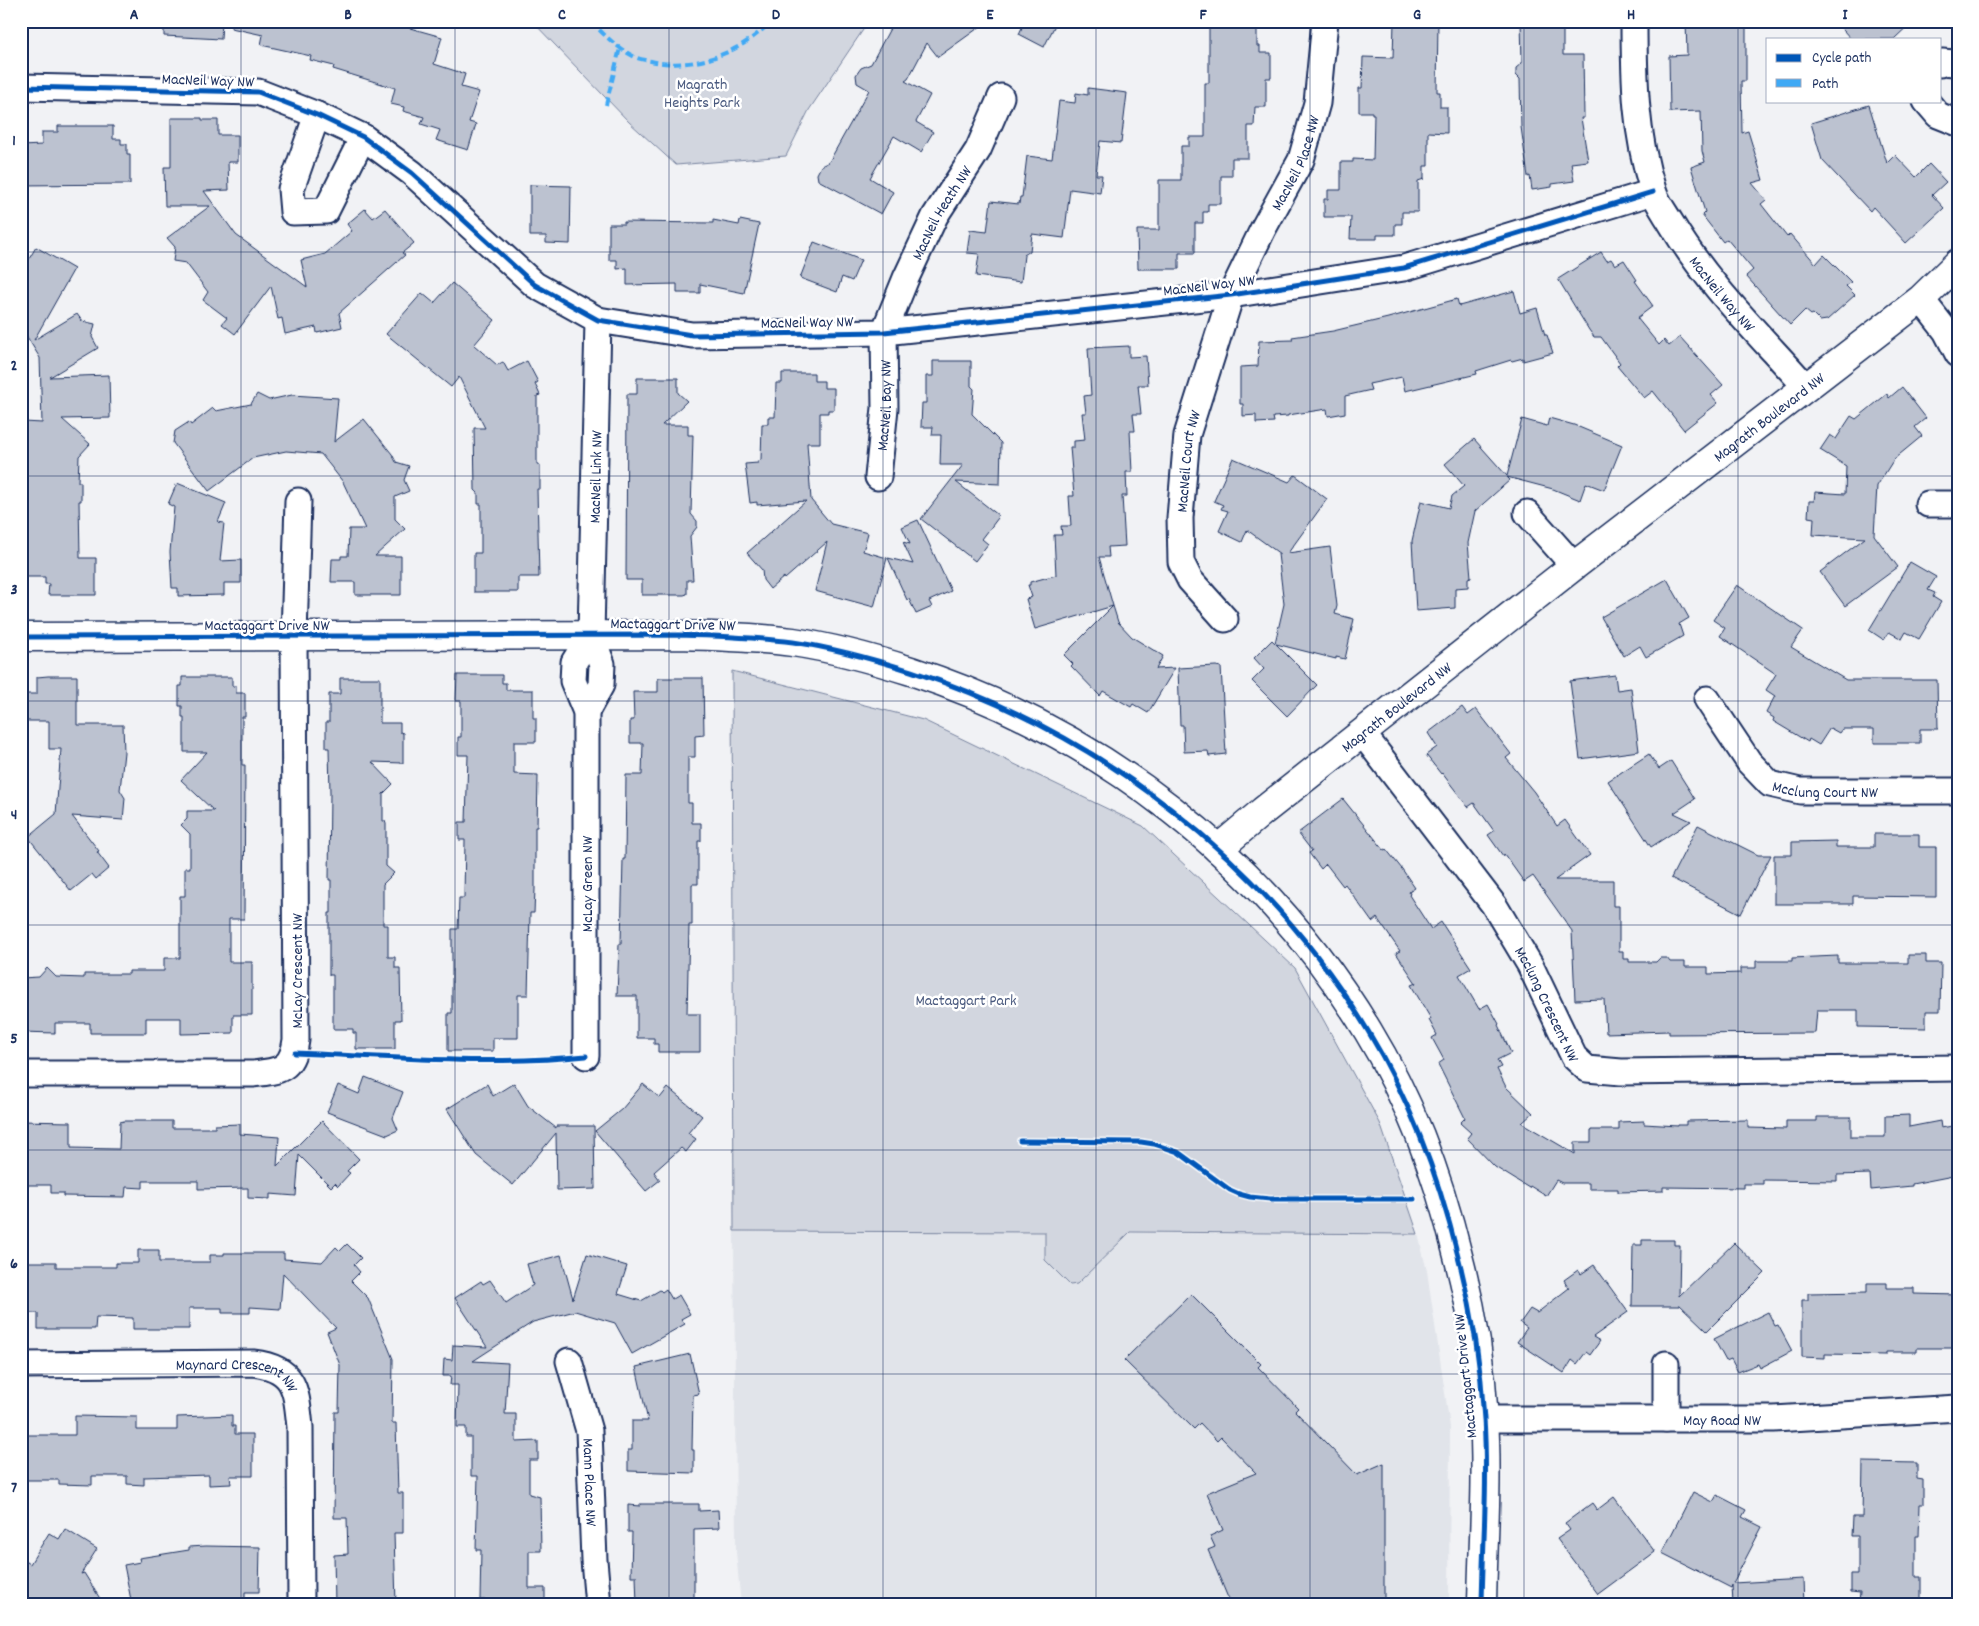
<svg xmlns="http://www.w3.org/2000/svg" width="1979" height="1626" font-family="Dekko,sans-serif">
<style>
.built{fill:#e1e4ea}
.green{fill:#d2d6df;stroke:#76829e}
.building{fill:#bcc2d0;stroke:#1b2f5e}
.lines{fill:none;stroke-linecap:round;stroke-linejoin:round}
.street-casing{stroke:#1b2f5e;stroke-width:29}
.secondary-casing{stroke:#1b2f5e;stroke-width:31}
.street{stroke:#fff;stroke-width:25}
.secondary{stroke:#fff;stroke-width:28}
.quiet{stroke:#3fa9f5;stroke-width:4;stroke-dasharray:8 4;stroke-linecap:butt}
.cycleway-casing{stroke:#fff;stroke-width:8}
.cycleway{stroke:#0057b8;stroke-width:5}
.grid{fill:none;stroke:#1b2f5e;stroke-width:1;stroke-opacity:0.55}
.labels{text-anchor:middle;stroke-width:5;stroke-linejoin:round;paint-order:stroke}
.street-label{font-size:16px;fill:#1b2f5e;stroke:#fff}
.park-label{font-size:16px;fill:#49597e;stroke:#fff}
.neatline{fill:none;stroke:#1b2f5e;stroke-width:2}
.grid-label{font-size:16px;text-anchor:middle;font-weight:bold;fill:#1b2f5e}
</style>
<rect width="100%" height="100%" fill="#f1f2f5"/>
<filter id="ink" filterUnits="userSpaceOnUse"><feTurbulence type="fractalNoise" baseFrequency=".02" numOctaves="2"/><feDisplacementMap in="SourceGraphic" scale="10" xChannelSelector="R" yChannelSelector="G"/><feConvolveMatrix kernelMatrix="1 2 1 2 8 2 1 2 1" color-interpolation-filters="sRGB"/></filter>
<g filter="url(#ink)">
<path class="built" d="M734 1231 1418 1234 1427 1271 1450 1427 1449 1605H741L736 1552Z"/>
<path class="green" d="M532 21H869L809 110 786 156 676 165 629 122Z
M732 671 923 720 1143 826 1295 968 1380 1123 1418 1234 1130 1232 1077 1284 1070 1285 1045 1260V1232L734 1231Z"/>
<path class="building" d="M164 21H222L221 39 164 36Z
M232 21H385L442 37 434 64 465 74 461 87 479 92 469 122 476 124 468 150 436 140 440 130 421 124 424 117 403 111 404 107 391 104 395 88 333 69 334 66 310 60 311 56 261 45 263 35 231 28Z
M894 21H988L938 57 927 43 908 79 905 81 930 95 916 122 933 132 921 152 894 136 870 178 893 192 881 214 818 180 817 174 821 166 829 162 869 90 857 83 856 75 861 68 871 64Z
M1025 21H1057L1044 47 1019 34Z
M1209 21H1257V46H1260V53H1271V78H1266V107H1255L1254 126H1248V158H1232V176H1221V204H1208V212H1203V223H1195V253H1179V269H1138L1137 230H1159V180H1181V146H1189V137H1205V83H1209Z
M1394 21H1438L1437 92H1440V107H1447V133L1428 132V166H1424V179L1418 181V212H1402V224H1395V235H1377V239H1350L1351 217H1324V199H1328V190H1341V162H1353V159L1373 160 1374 114H1372V112H1359V88H1362L1363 57 1393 58Z
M1521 21H1563V55H1583L1584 118H1581L1588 161 1571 163 1574 181 1552 184V187L1532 190 1530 176 1528 177 1521 127 1520 79 1516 75V68L1522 63Z
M1686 21H1746V81H1741L1742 133 1748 131 1763 180 1752 183 1766 200 1761 204 1787 237 1790 234 1816 264 1824 255 1851 282 1846 286 1855 295 1827 320 1820 321 1813 314 1811 315 1805 310 1790 325 1746 276 1753 270 1727 239 1723 242 1702 215 1705 212 1691 167 1705 162 1702 151 1701 111 1670 112 1669 56 1687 55Z
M1835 21H1913L1894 39H1851Z
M1088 88 1127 93 1121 143 1100 141 1096 175H1102L1100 193 1070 189 1064 238 1032 234 1030 251 1024 255 1021 282 976 276 979 254 967 253 970 230 987 232 991 201 1019 204 1020 197H1022L1027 156 1052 159 1059 101 1075 103 1076 93 1088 95Z
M1869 105 1887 163 1895 155 1916 177 1929 164 1946 182 1932 195 1944 208 1906 243 1873 207 1870 211 1822 160 1811 123Z
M171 118H202V120H218V135H238V162H228L229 190 204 191 236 235 307 287 301 260 325 254 352 231 347 224 365 209 373 218 385 209 414 243 402 253 405 255 339 313 342 327 317 333 316 327 285 334 282 318 278 319 271 286 235 334 222 324 227 318 203 300 208 292 186 263 173 261 175 247 167 238 210 206H165L164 167H171Z
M58 126H113V139H121V144H127V154H130V184L21 185V146L42 145V132H58Z
M530 185 571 186 570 244 546 243V236H530Z
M713 220 739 225 740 220 759 224 744 293 700 284V293H677V284L627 285V268L617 269V260H609V224H624V222L713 223Z
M814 242 861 260 852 281 842 277 837 292 800 278Z
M36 247 74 269 34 340 77 314 82 321 95 324 92 337 98 348 50 377 109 375 110 418 62 419 90 444 79 456 78 482H81V501H79L80 558H96V595H48L49 584H45V577H21V468H23L24 422 42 423 40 358 21 327V273Z
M1601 252 1607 261 1611 259 1615 265 1624 260 1637 280 1635 281 1653 306 1637 318 1659 345 1664 340 1669 346 1680 337 1723 385 1711 395 1718 403 1684 430 1653 391 1644 398 1617 366 1620 363 1601 337H1594L1589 330 1558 279Z
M452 283 495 320 474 345 497 365 503 362 508 371 527 361 538 382 535 384 540 395 537 396V464L540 465V489H537L539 577H518V592H474V553H481V504H478V493L475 490 474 428H485L459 377 451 387 386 334 422 293 434 303Z
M1514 291 1520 313 1537 308 1545 335H1547L1553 353 1523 361V358L1512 361 1511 360 1476 371 1477 374 1405 391 1402 377 1369 384 1371 390 1345 396V413L1328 416 1327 409 1288 415V416L1273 417 1274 422 1256 423V415L1243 416V404H1240V367L1258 366 1259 341 1293 340 1292 337 1333 331 1388 318 1457 299 1459 306Z
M1129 346V357L1146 356 1148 385H1138L1141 414H1133L1135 431H1130L1132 472H1126L1127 496H1122L1125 546 1108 547 1109 557H1099L1113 606 1035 629 1026 599 1032 597 1028 585H1030V582L1056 575 1054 535H1062L1061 526H1071L1069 496H1074L1070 447H1074V441L1085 440 1082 413H1086L1084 396 1091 395 1088 348Z
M933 361H971V386L974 389 972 414 1001 443 1000 484 956 482 998 515 997 517 998 518 982 539 988 544 975 561 921 519 963 465H940L941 435H932L933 427H921L922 403H926V376H933Z
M782 373H814V381H824V388H834V410H828V413H820V443H807L811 500 831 524 868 533 863 551 887 558 874 607 815 591 827 542 785 579 784 577 770 589 763 580 762 570 747 553 806 501 757 505V502L750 503 745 464 758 463V461L761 460 762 424H768V417H775L776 383H782Z
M637 378H678V393L687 401 662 425H688V435H693L691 514 697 521V527L690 536 693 580H687V594L684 595H642V580H626L627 394H637Z
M1902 387 1926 418 1915 427 1922 436 1894 459 1877 486 1874 535 1898 567 1845 606 1820 572 1865 538 1813 535 1814 518 1808 517 1809 501H1814L1815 492 1845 494 1846 466 1820 450 1830 435 1836 439 1851 416 1856 419 1887 394 1889 398Z
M257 394 269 400 292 395 338 398 334 442 364 419 392 454 396 462 409 466 404 480 409 491 395 497V519L405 529 375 556H401V595H355V582H331L332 559H341V556H348L349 529H365L343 482 321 454 286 451 253 458 209 491 173 443 175 431 189 422 191 425 213 408 216 411 251 404Z
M1549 418 1574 425 1622 445 1604 490 1586 483 1580 500 1553 489 1507 477 1510 480 1475 511 1468 543 1471 577 1468 578V587L1455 588V608L1416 611 1412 541 1421 501 1449 508 1452 496 1464 486 1445 464 1474 439 1507 476 1522 419 1547 426Z
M1233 458 1289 482 1295 475 1327 499 1288 553 1330 547 1337 606 1335 614 1354 619 1345 659 1336 657V659L1276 644 1317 685 1287 716 1252 681 1264 669 1254 658 1272 640 1275 643 1284 604 1278 554H1280L1247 530 1242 542 1219 531 1228 511 1221 509 1223 505 1214 501Z
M177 483 226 503 218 522 224 523 220 561 241 560V583H224V595L178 596V588H172L170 552 174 507 168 504Z
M918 520 951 591 929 601 932 607 916 614 909 599 907 600 888 558 913 564 903 542 910 544 902 527Z
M1910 562 1936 577 1928 590 1935 593 1933 597 1941 602 1919 639 1906 632 1902 639 1889 632 1884 640 1869 630Z
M1667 579 1689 618 1679 624 1683 636 1646 657 1640 646 1624 656 1601 617Z
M1737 585 1803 630 1791 647 1846 680H1937L1938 729H1920V743H1874V729H1842L1839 733 1830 728 1819 745 1809 739 1808 742 1773 721 1774 718 1766 713 1775 696 1766 690 1776 674 1720 636 1725 628 1713 620Z
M1113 606 1118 622 1132 637 1163 656 1156 669 1175 668 1148 713 1133 704 1131 707 1103 691 1100 696 1071 666 1073 664 1064 655Z
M1216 666 1221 667 1226 754 1209 756 1208 751 1184 752 1183 725H1180L1178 668Z
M457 675H502V683H506V690H533V718H536V742H514V774L538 775 537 827H535V889L534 913H530L528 995H518V1038H493V1051H448V1013H452V929H458L459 898H464L465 840H459V822H466L468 755H458V737H461V701H456Z
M1615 675 1617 690 1631 688 1639 751 1580 759 1570 681Z
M48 676H77V725H123L124 752 120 790 125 798 123 820 72 816 99 851 97 852 109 868 96 879 92 874 71 891 28 837 56 814 61 749H49V721H26V694H37V677Z
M182 677H232V686H236V693H245V717H242V765H245L244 919H229V962H252V1015H233V1033L181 1034V1018H146V1033H90V1023H55V1033L21 1032V978L39 977 47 968 56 977 84 978V974H129V971H164V958H180V896H185V868H190V834L181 825 187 819V811H214L181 780 207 752H184V717H182V706H179V686H182Z
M340 678H380V723H400V732L403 733V763L372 762 393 784 383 794V821H385L386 824V866L394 873 383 884V925H388V957H395V968H400L401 1020H395V1049H356V1033H353V1029H333V975H329V913H331V880H329L330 793 329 748H326V722H329V694H340Z
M658 678H703L704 735 695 736V757H688V803H692V823H701V841H698V884H692V925H689L688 968 687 1014H700V1052H658V1044H654V1038H637V996H617L619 944H621L623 859H625L626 775H642L643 743H630V720H634L633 692H658Z
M1462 707 1468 715 1476 709 1511 754 1506 758 1534 792 1557 826 1565 820 1590 855 1555 880H1613V906H1619V951H1623V959H1629V962H1656L1660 958H1667L1670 962H1685V967H1708V974L1741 973V968H1756V961H1792V958L1838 956V963H1908V955H1926V963H1941L1940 1011H1926V1028L1858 1027V1010H1817L1815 1033 1669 1034V1031L1606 1033 1604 999 1575 1000 1572 931 1533 876 1524 882 1504 854 1503 856 1488 835 1494 831 1474 803 1468 807 1442 773 1441 774 1426 755 1437 747 1428 733Z
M1649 754 1659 769 1671 761 1695 799 1674 813 1691 821 1651 847 1608 781Z
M1343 799 1384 850 1386 849 1402 869 1415 888 1409 892 1410 894 1409 895 1431 929 1441 922 1471 968 1459 975 1479 1009 1488 1004 1499 1024 1498 1025 1511 1053 1497 1060 1501 1067 1497 1069 1506 1087 1533 1113 1522 1123 1575 1154V1142H1591V1130H1619V1122L1644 1121V1124L1678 1126V1125H1686V1121L1748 1120V1128L1786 1129V1121H1817V1117H1851V1137H1885V1116L1909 1115V1127L1940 1121 1941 1128 1958 1125V1175L1912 1184V1186L1871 1190 1870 1174 1837 1175V1181L1763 1180V1184H1744V1188L1663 1187V1191L1618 1192V1189H1589V1183H1562L1556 1180 1546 1196 1530 1186 1529 1188 1495 1167 1467 1138 1471 1133 1460 1123 1465 1118 1438 1064 1444 1060 1432 1038 1437 1035 1429 1020 1431 1019 1411 985 1416 983 1396 953 1400 951 1377 918 1372 922 1345 884 1343 886 1326 864 1321 869 1309 853 1312 851 1298 833Z
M1698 825 1758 855H1771L1741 914 1671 878Z
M1874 834H1919V847H1936V897L1853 896V904H1774V855H1792V842L1836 841V847H1874Z
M365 1077 403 1092 393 1118 398 1130 387 1135 327 1112 338 1085 359 1094Z
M514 1083 528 1106 556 1128V1126H594L595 1189 557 1190 556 1133 513 1185 476 1155 447 1109 487 1084 493 1096Z
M643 1084 660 1098 668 1088 702 1116 688 1133 696 1139 686 1152 681 1148 654 1172 660 1180 646 1191 595 1131 622 1109Z
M21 1121 71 1122V1148L119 1149 120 1122 124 1121H172V1128H215V1125L240 1124V1134L279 1137 277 1166 322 1121 359 1159 347 1171 350 1173 338 1186 335 1183 331 1187 299 1155 296 1196 270 1194V1199L248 1198V1188L198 1189V1181H143V1188L126 1187 125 1197 63 1196V1193H51V1185H21Z
M1642 1240H1674V1245H1680L1679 1296 1734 1243 1765 1273 1707 1331 1679 1304V1306H1632L1633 1245H1642Z
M347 1244 361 1258 354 1265 360 1272 351 1281 368 1298 393 1359 392 1423H396L398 1493H403V1533H394L396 1605H335L334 1555 348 1554 347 1518H334L335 1412H339L340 1365 327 1332 336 1328 283 1273 280 1309 250 1307V1313H222V1308H189V1329H133V1318L96 1317 95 1329H38V1313H26V1262H56V1267H116V1263H138V1250H159V1262H210V1255H224V1253H284V1259L322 1262 336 1247 340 1251Z
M587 1254 627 1266 618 1294 641 1301 660 1290 662 1292 666 1289 672 1299 679 1295 690 1314 681 1319 685 1324 632 1354 615 1323 575 1311 533 1322 473 1361 508 1363 505 1414H516V1442L538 1441V1460H529V1494L540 1497 541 1551H529V1588H545V1605H487V1600H480L481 1550H476L478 1476H471V1437H466V1427H457L458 1385H450L451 1376H443L444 1359 452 1360 453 1345 487 1347 455 1298 481 1281 483 1284 490 1280 506 1303 533 1285 527 1264 561 1255 573 1299Z
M1594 1265 1628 1312 1593 1337 1600 1341 1590 1355 1586 1352 1577 1364 1572 1360 1564 1373 1517 1342 1527 1328 1520 1323 1530 1309 1537 1313 1569 1288 1564 1280 1578 1270 1581 1274Z
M1867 1283H1887V1288H1914V1294L1958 1295V1348H1917V1352H1886V1355L1825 1354V1358L1802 1357V1300H1808V1293L1867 1292Z
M1191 1294 1261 1364 1258 1367 1298 1408 1295 1411 1357 1475 1384 1463V1605H1231L1208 1550 1215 1547 1210 1536 1223 1530 1207 1493 1256 1473 1221 1437 1217 1441 1200 1423 1194 1429 1124 1360Z
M1768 1312 1775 1326 1778 1325 1792 1351 1760 1368 1758 1364 1738 1372 1731 1359 1726 1361 1714 1339Z
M690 1354 699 1394 693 1395 692 1450H694V1473L628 1471V1450H632V1421H648L636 1367Z
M232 1415V1426H235V1434H253V1476H230L231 1484 209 1485V1475L144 1477V1485L127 1484V1476H92V1485L59 1484V1480H24L25 1475 21 1474V1435H75V1416L137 1417V1430H177V1417Z
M1863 1462 1917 1463V1479L1923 1480V1504H1920L1919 1536H1916V1577H1921V1603L1859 1602 1860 1593 1851 1592V1574H1858V1536H1852L1853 1517H1862Z
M1693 1492 1713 1502 1717 1495 1746 1510 1742 1517 1762 1527 1733 1583 1803 1579 1804 1605H1733L1732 1585 1731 1588 1662 1553Z
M1614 1497 1655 1552 1598 1594 1557 1539 1570 1530 1565 1523 1592 1503 1597 1510Z
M640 1504H699V1511L718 1510 719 1528 694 1529V1605H637L636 1576H631L632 1532H628V1505L640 1506Z
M65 1529 97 1549 81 1574 84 1573 104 1605H21V1558L30 1564 49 1533 59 1539Z
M206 1546 260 1547 259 1592H245V1605H132L124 1565 140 1562 139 1558 189 1550V1547Z"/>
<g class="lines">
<g class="street-casing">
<g id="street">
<path id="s1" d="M1634 21C1634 78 1635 135 1653 190 1656 201 1665 213 1671 223 1707 284 1759 334 1806 387"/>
<path d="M1940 64 1942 62 1954 63 1958 65"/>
<path d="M21 87 258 92 317 115 363 137 412 173 535 285 598 320 692 335 884 332 1231 295 1404 268 1653 192"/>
<path d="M1926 101 1938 115 1958 123"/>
<path d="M317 115 291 189 293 212 326 211 363 137"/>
<path d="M1921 299 1946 331 1958 354"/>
<path id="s2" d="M878 477 885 408 884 332 906 278 935 216 978 150 1001 97"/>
<path d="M1928 504H1958"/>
<path d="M1527 513 1574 566"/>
<path id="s3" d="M1225 619 1190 580 1181 562 1180 518 1187 435 1231 295 1263 229 1301 160 1317 103 1325 21"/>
<path id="s4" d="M1707 699 1749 762 1770 784 1800 791H1958"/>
<path id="s5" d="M586 712 601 685 602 664 591 635 598 320"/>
<path id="s6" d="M1363 734 1494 905 1530 965 1574 1057 1587 1069 1621 1072 1958 1068"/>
<path d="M586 1056V712L573 681 574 662 591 635"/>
<path d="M21 1074H253C280 1071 292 1070 296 1040L294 637 298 501"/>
<path id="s7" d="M569 1361 589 1431 594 1560 598 1605"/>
<path d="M1666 1364V1419"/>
<path id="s8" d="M21 1365 253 1363C296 1368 296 1390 300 1427L301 1605"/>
<path id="s9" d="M1484 1419H1774L1958 1408"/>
</g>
</g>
<g class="secondary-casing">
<g id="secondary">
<path d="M21 637 679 635C717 636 755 637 793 642 833 648 873 659 911 671 1101 733 1264 859 1368 1031 1410 1100 1439 1178 1458 1256 1472 1309 1481 1364 1484 1419 1488 1480 1483 1543 1482 1605"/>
<path id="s10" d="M1218 849 1263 811 1574 566 1921 299 1958 263"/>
</g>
</g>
<use href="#street" class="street"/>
<use href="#secondary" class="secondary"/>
<path class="quiet" d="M591 21C604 35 616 47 633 56 638 59 645 60 651 61 693 71 742 53 771 21
M606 105 620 48"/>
<g class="cycleway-casing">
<path id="cycleway" d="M21 87 258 92 317 115 363 137 412 173 535 285 598 320 692 335 884 332 1231 295 1404 268 1653 192
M21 637 679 635C717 636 755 637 793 642 833 648 873 659 911 671 1101 733 1264 859 1368 1031 1410 1100 1439 1178 1458 1256 1472 1309 1481 1364 1484 1419 1488 1480 1483 1543 1482 1605
M295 1053C390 1057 492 1066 586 1056
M1020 1141 1141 1142 1154 1144 1178 1152 1230 1190 1239 1194 1250 1197 1270 1199H1414"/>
</g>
<use href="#cycleway" class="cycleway"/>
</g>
</g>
<path class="grid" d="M241 21V1605M455 21V1605M669 21V1605M883 21V1605M1096 21V1605M1310 21V1605M1524 21V1605M1738 21V1605M21 252H1958M21 476H1958M21 701H1958M21 925H1958M21 1150H1958M21 1374H1958"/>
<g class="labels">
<g class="street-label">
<text transform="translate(208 79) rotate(2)" y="6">MacNeil Way NW</text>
<text dy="6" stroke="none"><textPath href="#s3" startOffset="494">MacNeil Place NW</textPath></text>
<text dy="6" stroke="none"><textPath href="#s2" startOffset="278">MacNeil Heath NW</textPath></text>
<text transform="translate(1209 284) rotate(-7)" y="6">MacNeil Way NW</text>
<text dy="6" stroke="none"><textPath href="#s1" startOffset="296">MacNeil Way NW</textPath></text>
<text transform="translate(807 321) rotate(-1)" y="6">MacNeil Way NW</text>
<text dy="6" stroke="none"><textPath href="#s2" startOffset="72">MacNeil Bay NW</textPath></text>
<text dy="6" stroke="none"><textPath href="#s10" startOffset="700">Magrath Boulevard NW</textPath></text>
<text dy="6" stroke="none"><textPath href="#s3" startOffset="174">MacNeil Court NW</textPath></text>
<text dy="6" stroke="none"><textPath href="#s5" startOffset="241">MacNeil Link NW</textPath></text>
<text transform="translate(673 623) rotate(1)" y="6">Mactaggart Drive NW</text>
<text x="267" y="630">Mactaggart Drive NW</text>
<text dy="6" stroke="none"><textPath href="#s10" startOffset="228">Magrath Boulevard NW</textPath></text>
<text dy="6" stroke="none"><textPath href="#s4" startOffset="162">Mcclung Court NW</textPath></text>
<text transform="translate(586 884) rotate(-90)" y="6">McLay Green NW</text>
<text transform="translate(296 971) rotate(-90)" y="6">McLay Crescent NW</text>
<text dy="6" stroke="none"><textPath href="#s6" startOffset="328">Mcclung Crescent NW</textPath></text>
<text transform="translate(1464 1376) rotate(-96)" y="6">Mactaggart Drive NW</text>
<text dy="6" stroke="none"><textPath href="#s8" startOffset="220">Maynard Crescent NW</textPath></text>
<text dy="6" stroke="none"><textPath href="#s9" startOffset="238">May Road NW</textPath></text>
<text dy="6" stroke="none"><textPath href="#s7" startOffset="124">Mann Place NW</textPath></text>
</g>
<g class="park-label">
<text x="702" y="89">Magrath<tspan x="702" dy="18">Heights Park</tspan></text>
<text x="966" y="1005">Mactaggart Park</text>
</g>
</g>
<rect width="1979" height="1626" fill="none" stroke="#fff" stroke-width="55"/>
<rect x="1766" y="38" width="175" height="65" fill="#ffffff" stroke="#a4acbf"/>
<rect x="1776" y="54" width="25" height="8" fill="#0057b8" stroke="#a4acbf"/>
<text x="1812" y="62" font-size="15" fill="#1b2f5e">Cycle path</text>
<rect x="1776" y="79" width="25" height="8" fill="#3fa9f5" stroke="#a4acbf"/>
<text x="1812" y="88" font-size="15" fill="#1b2f5e">Path</text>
<rect x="28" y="28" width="1924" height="1570" class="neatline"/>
<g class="grid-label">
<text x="134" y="19">A</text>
<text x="348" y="19">B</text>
<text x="562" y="19">C</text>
<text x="776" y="19">D</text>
<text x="990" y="19">E</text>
<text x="1203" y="19">F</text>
<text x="1417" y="19">G</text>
<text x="1631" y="19">H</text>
<text x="1845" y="19">I</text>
<text x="14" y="145">1</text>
<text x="14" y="370">2</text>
<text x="14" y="594">3</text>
<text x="14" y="819">4</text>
<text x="14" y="1043">5</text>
<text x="14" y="1268">6</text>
<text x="14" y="1492">7</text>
</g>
</svg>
